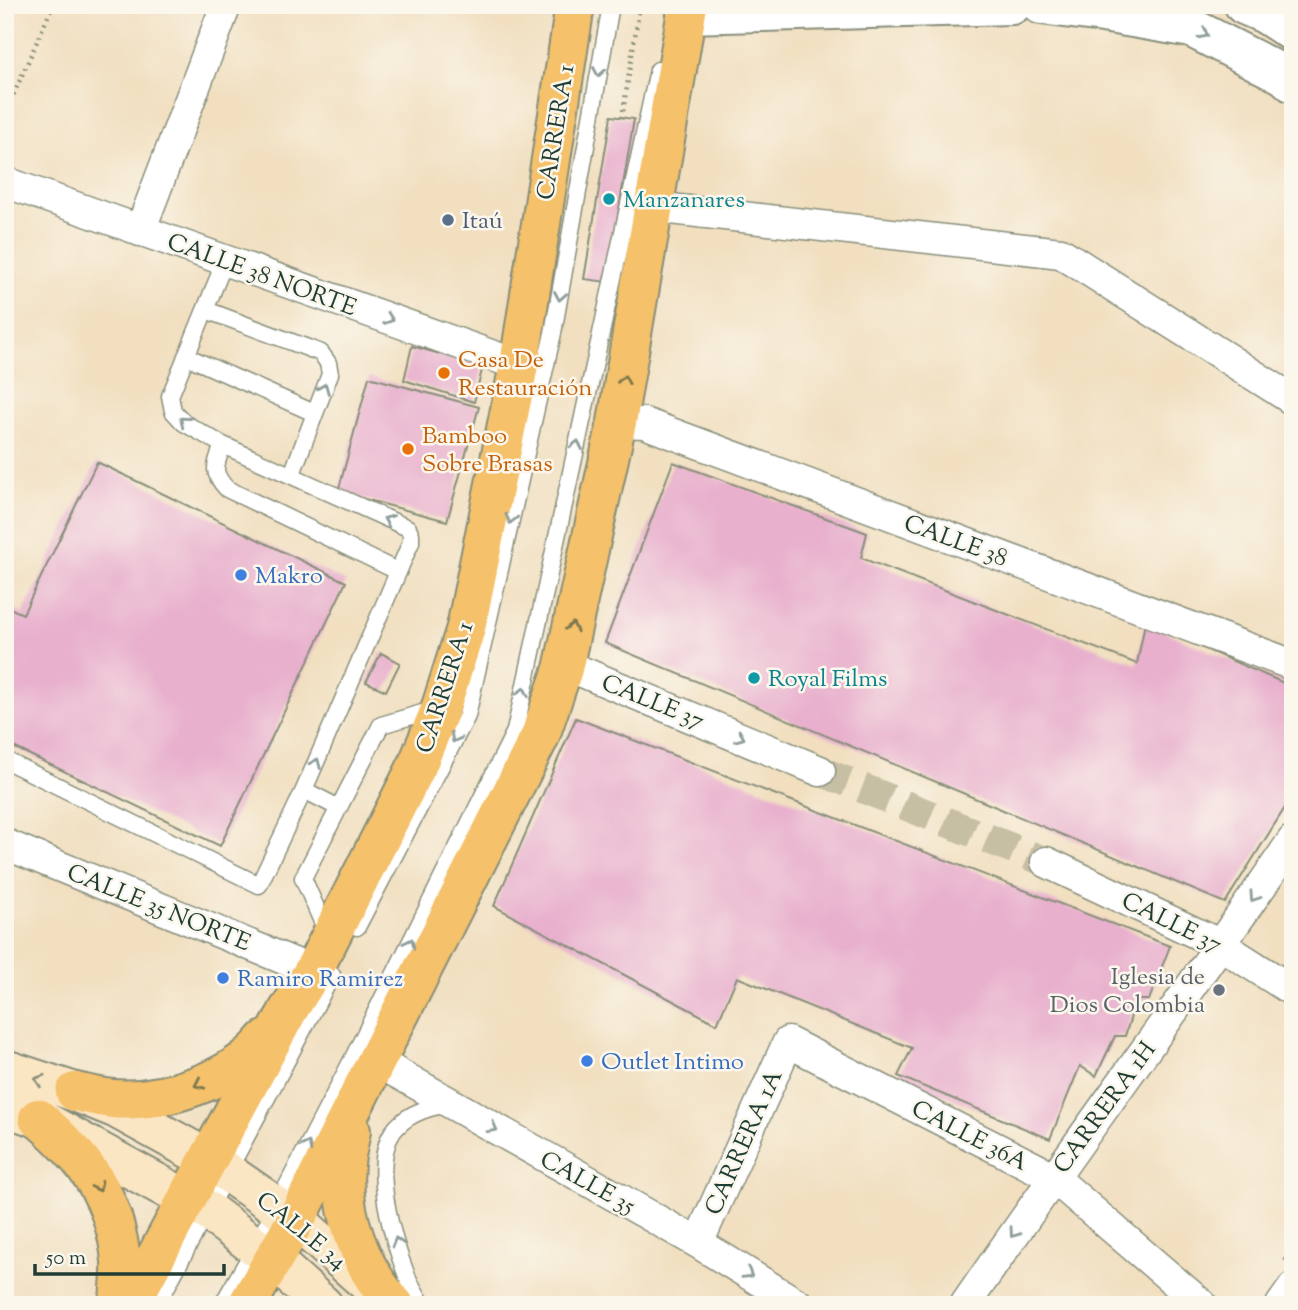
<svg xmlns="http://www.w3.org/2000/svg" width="1298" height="1310" font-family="'Sorts Mill Goudy',serif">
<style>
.building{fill:#e8b0cd}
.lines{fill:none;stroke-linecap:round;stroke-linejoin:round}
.minor-tunnel{stroke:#c7bfa4;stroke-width:30;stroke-dasharray:30 15;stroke-linecap:butt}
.service-casing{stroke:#888e7a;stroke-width:19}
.minor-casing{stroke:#888e7a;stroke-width:33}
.tertiary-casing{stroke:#888e7a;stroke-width:42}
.secondary-casing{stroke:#888e7a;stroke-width:42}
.primary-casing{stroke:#888e7a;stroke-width:42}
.path{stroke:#888e7a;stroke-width:4.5;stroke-dasharray:2 5;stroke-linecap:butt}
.service{stroke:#fff;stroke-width:16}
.minor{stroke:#fff;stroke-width:30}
.tertiary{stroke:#fff;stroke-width:38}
.secondary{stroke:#fbe6c4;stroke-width:38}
.primary{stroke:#f5c16b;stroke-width:38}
.oneway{stroke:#8f9e9a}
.oneway2{stroke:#7f784d}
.oneway3{stroke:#8d927c}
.culture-dot{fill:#0f9aa8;stroke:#fbf7ec;stroke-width:2.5}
.service-dot{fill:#5c6f8a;stroke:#fbf7ec;stroke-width:2.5}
.food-dot{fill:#e8710a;stroke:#fbf7ec;stroke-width:2.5}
.shop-dot{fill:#3f7fe0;stroke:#fbf7ec;stroke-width:2.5}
.worship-dot{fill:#6b7280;stroke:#fbf7ec;stroke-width:2.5}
.labels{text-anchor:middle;stroke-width:5;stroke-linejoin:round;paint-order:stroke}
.street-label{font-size:24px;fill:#1f3d34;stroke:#fbf7ec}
.culture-label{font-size:24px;fill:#0d838f;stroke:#fbf7ec;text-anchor:start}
.service-label{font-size:24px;fill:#4e5e75;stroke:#fbf7ec;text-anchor:start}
.food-label{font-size:24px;fill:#c56008;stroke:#fbf7ec;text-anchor:start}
.shop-label{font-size:24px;fill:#366cbe;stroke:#fbf7ec;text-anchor:start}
.worship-label{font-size:24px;fill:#5b616d;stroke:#fbf7ec;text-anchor:end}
</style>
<rect width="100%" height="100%" fill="#fbf7ec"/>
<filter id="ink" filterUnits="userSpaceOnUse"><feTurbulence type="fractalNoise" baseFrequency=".0143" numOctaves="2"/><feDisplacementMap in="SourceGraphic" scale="14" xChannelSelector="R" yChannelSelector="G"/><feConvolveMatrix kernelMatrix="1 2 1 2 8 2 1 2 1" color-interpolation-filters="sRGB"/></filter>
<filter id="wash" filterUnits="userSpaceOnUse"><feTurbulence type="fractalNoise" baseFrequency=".00686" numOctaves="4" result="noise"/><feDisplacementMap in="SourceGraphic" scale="28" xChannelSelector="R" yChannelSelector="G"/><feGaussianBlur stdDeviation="1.57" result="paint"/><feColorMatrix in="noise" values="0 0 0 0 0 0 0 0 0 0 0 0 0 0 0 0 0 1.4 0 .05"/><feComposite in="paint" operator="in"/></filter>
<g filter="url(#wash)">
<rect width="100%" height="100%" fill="#f1dfc0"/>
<g id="blocks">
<path class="building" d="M611 116 634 119 607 282 584 279Z
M412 346 483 366 474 402 404 380Z
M369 377 479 407 447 521 338 492Z
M97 462 346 582 220 846 5 743V606L23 614Z
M673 462 867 533 861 558 1137 664 1145 623 1293 687V795L1225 903 605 643Z
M381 653 400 663 386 691 366 682Z
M576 718 1170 946 1149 1000H1136L1125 1036H1115L1096 1076 1080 1066 1050 1139 898 1076 912 1048 737 977 717 1024 494 906Z"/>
</g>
</g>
<g filter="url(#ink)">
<use href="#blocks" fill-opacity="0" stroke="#888e7a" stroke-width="2"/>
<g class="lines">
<path class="minor-tunnel" d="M820 771 1046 862"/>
<g class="service-casing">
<path id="service" d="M225 261 170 396 173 411 184 423 223 445 408 528 411 534V542L304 790 339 808
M206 310 321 353 328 363 330 374 292 474
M186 356 314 413
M223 445C215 466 211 472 227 489L397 571
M5 760 259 885 304 790
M357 927 467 716 553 333 611 5
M327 933 303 878 381 725 436 709
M157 1305 332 975
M222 1305 256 1246 354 1056 515 731 658 70
M423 1305C417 1295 411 1286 407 1276 393 1241 371 1167 392 1133 405 1114 427 1107 449 1104"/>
</g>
<g class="minor-casing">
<path id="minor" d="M5 182 519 365
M653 207 1061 253 1293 400
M140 231 226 5
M617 422 644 423 1293 665
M563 669 580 671 820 771
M5 844 313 971
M1046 862 1221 945 1293 991
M376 1061 698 1243 799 1305
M698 1243 788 1042 1053 1177 1202 1305
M965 1305C1072 1149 1186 997 1293 840
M1281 1305 1293 1288"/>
</g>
<g class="tertiary-casing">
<path id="tertiary" d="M1041 5 1103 13 1192 28 1284 75 1293 83
M1244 5 1265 14 1293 32
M686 14 1012 5"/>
</g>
<g class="secondary-casing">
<path id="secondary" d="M5 1069 75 1092 117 1109 208 1159 296 1220 382 1296
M5 1107 38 1118 208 1211 273 1260 323 1305"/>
</g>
<g class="primary-casing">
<path id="primary" d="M75 1092C87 1094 100 1098 113 1099 163 1103 233 1080 265 1040
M38 1118C85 1158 115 1197 121 1261 122 1275 119 1291 119 1305
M351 1131C349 1142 346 1153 345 1164 340 1213 361 1270 395 1305
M130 1305 288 1011 313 971 417 766 441 707 466 628 519 365 575 5
M247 1305 296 1220 540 736 563 669 617 422 688 5"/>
</g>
<path class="path" d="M5 114 53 5
M622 118 640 5
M1285 1261 1293 1251"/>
<use href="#service" class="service"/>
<use href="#minor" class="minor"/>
<use href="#tertiary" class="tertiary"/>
<use href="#secondary" class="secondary"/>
<use href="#primary" class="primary"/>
</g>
<defs><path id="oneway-chevron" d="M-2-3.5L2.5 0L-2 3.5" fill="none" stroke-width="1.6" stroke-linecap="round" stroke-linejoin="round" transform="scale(1.75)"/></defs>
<g class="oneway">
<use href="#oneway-chevron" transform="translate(1204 34) rotate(27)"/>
<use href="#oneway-chevron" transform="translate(599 72) rotate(100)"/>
<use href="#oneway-chevron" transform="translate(560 296) rotate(100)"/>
<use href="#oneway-chevron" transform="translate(389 319) rotate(20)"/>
<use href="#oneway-chevron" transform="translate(324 388) rotate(-68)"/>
<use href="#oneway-chevron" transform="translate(184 421) rotate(-140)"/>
<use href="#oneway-chevron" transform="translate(577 445) rotate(-78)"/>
<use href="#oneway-chevron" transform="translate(511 519) rotate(103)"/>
<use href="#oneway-chevron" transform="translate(388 520) rotate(-157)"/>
<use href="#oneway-chevron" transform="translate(523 692) rotate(-78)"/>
<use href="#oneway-chevron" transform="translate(740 737) rotate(22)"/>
<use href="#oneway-chevron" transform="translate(455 738) rotate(118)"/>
<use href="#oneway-chevron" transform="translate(316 763) rotate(-67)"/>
<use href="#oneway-chevron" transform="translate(1254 897) rotate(124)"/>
<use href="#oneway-chevron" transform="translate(410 943) rotate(-64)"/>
<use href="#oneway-chevron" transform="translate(493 1128) rotate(29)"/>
<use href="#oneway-chevron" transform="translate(307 1146) rotate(-63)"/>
<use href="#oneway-chevron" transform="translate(1014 1233) rotate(125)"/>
<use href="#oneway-chevron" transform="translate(397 1242) rotate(-106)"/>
<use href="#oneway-chevron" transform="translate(748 1274) rotate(31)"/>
</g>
<g class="oneway2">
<use href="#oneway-chevron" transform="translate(624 380) rotate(-80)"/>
<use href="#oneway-chevron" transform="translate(572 627) rotate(-78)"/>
<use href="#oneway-chevron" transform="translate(199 1084) rotate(155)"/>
<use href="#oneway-chevron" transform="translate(98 1187) rotate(64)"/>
</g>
<use class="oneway3" href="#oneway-chevron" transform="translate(39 1080) rotate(-162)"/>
</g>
<g class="culture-dot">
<circle cx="609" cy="199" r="7"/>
<circle cx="754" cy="678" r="7"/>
</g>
<circle class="service-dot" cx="448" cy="220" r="7"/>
<g class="food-dot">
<circle cx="444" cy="373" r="7"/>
<circle cx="408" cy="449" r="7"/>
</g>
<g class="shop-dot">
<circle cx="241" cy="575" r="7"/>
<circle cx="223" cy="978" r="7"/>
<circle cx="587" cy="1061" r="7"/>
</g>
<circle class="worship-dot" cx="1219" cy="990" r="7"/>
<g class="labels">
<g class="street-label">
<text transform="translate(555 132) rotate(-81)" y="8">CARRERA 1</text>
<text transform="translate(262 274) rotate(20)" y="8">CALLE 38 NORTE</text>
<text transform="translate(956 540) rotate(20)" y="8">CALLE 38</text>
<text transform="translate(444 687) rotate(-72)" y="8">CARRERA 1</text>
<text transform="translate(653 701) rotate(22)" y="8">CALLE 37</text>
<text transform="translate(159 907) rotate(22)" y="8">CALLE 35 NORTE</text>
<text transform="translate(1172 922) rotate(26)" y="8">CALLE 37</text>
<text transform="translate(1104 1107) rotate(-54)" y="8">CARRERA 1H</text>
<text transform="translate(970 1135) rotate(27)" y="8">CALLE 36A</text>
<text transform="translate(743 1142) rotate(-66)" y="8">CARRERA 1A</text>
<text transform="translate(588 1182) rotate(29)" y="8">CALLE 35</text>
<text transform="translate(302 1230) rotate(39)" y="8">CALLE 34</text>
</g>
<g class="culture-label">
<text x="623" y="207">Manzanares</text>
<text x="768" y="686">Royal Films</text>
</g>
<g class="service-label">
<text x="462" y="228">Itaú</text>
</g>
<g class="food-label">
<text x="458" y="367">Casa De<tspan x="458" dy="28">Restauración</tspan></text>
<text x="422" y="443">Bamboo<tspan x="422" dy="28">Sobre Brasas</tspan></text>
</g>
<g class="shop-label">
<text x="255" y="583">Makro</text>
<text x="237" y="986">Ramiro Ramirez</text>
<text x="601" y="1069">Outlet Intimo</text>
</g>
<g class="worship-label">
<text x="1205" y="984">Iglesia de<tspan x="1205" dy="28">Dios Colombia</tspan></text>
</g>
</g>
<rect width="1298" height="1310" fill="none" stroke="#fbf7ec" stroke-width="28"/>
<path d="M35 1264v10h189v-10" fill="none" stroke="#1f3d34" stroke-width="3.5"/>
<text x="46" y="1264" font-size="21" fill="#1f3d34" stroke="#fbf7ec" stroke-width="5" paint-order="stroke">50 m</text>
</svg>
